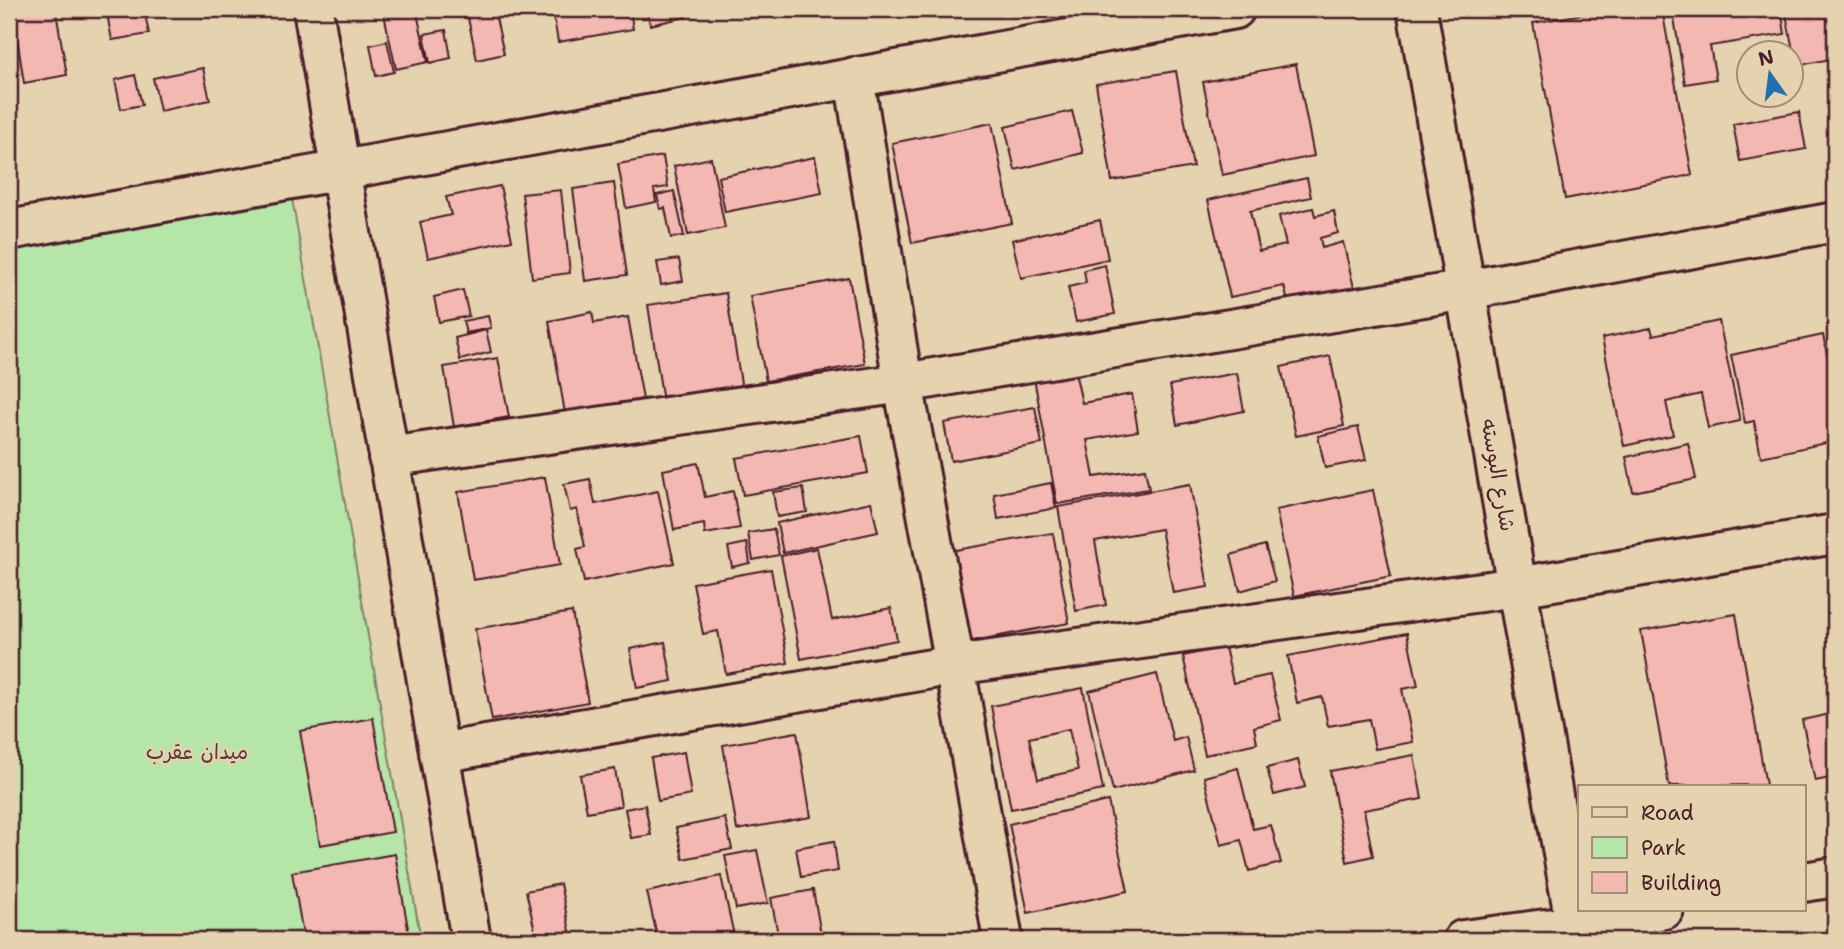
<svg xmlns="http://www.w3.org/2000/svg" width="1844" height="949" font-family="'Shantell Sans','Playpen Sans Arabic',sans-serif">
<style>
.green{fill:#b5e6a7;stroke:#808269;stroke-width:2}
.building{fill:#f3b8b1;stroke:#4a1f2b;stroke-width:2;fill-rule:evenodd}
.lines{fill:none;stroke-linecap:round;stroke-linejoin:round}
.street-casing{stroke:#4a1f2b;stroke-width:44}
.secondary-casing{stroke:#4a1f2b;stroke-width:44}
.street{stroke:#e5d3b0;stroke-width:38}
.secondary{stroke:#e5d3b0;stroke-width:38}
.labels{text-anchor:middle;stroke-width:5;stroke-linejoin:round;paint-order:stroke}
.street-label{font-size:21px;fill:#4a1f2b;stroke:#e5d3b0}
.park-label{font-size:21px;fill:#5a3d3e;stroke:#e5d3b0}
</style>
<rect width="100%" height="100%" fill="#e5d3b0"/>
<filter id="ink" filterUnits="userSpaceOnUse"><feTurbulence type="fractalNoise" baseFrequency=".0143" numOctaves="2"/><feDisplacementMap in="SourceGraphic" scale="14" xChannelSelector="R" yChannelSelector="G"/><feConvolveMatrix kernelMatrix="1 2 1 2 8 2 1 2 1" color-interpolation-filters="sRGB"/></filter>
<g filter="url(#ink)">
<path class="green" d="M286 164 421 940H9V210Z"/>
<path class="building" d="M9 9H71L56 12 67 75 24 83 16 31 9 32Z
M106 9H144L149 34 112 40Z
M389 9H416L428 62 396 69 383 10Z
M466 9H494L504 54 477 60Z
M578 9H630L633 29 558 42 553 13Z
M647 9H684L686 17 650 25Z
M1610 9H1662L1692 175 1565 199 1533 23Z
M1691 9H1781L1785 34 1710 46 1716 79 1685 84 1673 12Z
M1785 9H1835V58L1796 66Z
M446 30 451 58 430 63 424 34Z
M387 41 394 72 376 76 370 45Z
M1296 64 1314 156 1222 175 1203 82Z
M203 68 210 100 160 111 153 78Z
M1176 71 1193 167 1112 181 1096 84Z
M135 75 142 105 121 109 115 80Z
M1072 111 1083 153 1015 170 1005 127Z
M1799 112 1806 149 1740 161 1733 124Z
M992 123 1012 223 912 243 892 143Z
M663 156 668 187 654 189 656 202 626 208 618 164Z
M815 157 822 193 725 212 718 177Z
M711 158 725 228 688 235 674 166Z
M1307 178 1311 197 1250 211 1259 251 1286 245 1279 216 1313 208 1315 216 1334 211 1338 233 1320 238 1322 248 1343 242 1357 300 1291 314 1284 286 1230 297 1208 200Z
M614 183 627 275 585 281 573 189Z
M500 186 512 240 428 258 420 222 451 215 446 197Z
M561 190 570 273 532 278 522 194Z
M674 191 684 236 671 238 665 208 660 209 657 195Z
M1100 220 1108 259 1021 278 1012 240Z
M679 259 683 281 661 285 657 262Z
M1105 265 1115 314 1076 322 1068 287 1086 283 1084 270Z
M849 278 865 364 766 381 750 296Z
M463 290 469 316 439 322 434 297Z
M726 293 742 389 663 402 648 305Z
M1835 297V336L1829 298Z
M592 312 594 323 628 317 643 399 565 413 549 321Z
M488 316 491 328 466 333 463 321Z
M1719 321 1740 421 1708 428 1701 394 1666 402 1673 435 1624 446 1602 338 1651 328 1653 335Z
M486 330 491 352 460 360 455 338Z
M1823 335 1835 393V441L1761 457 1754 421 1745 423 1731 355Z
M1330 356 1344 426 1296 436 1281 367Z
M498 358 509 417 454 427 444 367Z
M1075 372 1082 403 1132 394 1138 431 1087 440 1094 477 1145 469 1149 489 1057 504 1034 378Z
M1237 373 1244 411 1177 425 1170 385Z
M1035 407 1042 444 951 461 944 423Z
M1358 427 1366 460 1325 468 1318 436Z
M861 436 868 473 743 495 736 458Z
M1688 443 1696 479 1633 492 1626 457Z
M698 463 705 497 733 491 740 528 705 534 704 524 674 530 663 470Z
M545 477 560 565 473 580 458 492Z
M590 479 595 504 658 491 674 563 584 582 577 549 585 547 577 509 570 511 564 484Z
M1051 483 1056 508 998 519 994 494Z
M1190 484 1208 587 1173 593 1161 529 1095 541 1106 605 1076 611 1058 507Z
M803 488 807 512 777 517 773 492Z
M1373 490 1391 576 1294 596 1276 510Z
M871 502 878 532 783 553 777 523Z
M774 529 779 555 753 560 748 533Z
M1053 533 1069 623 967 642 950 551Z
M747 543 750 563 732 567 728 547Z
M1265 545 1275 581 1240 591 1231 555Z
M817 548 832 620 891 608 897 640 801 659 781 556Z
M771 569 788 663 726 674 718 631 703 634 693 583Z
M572 612 588 702 492 720 475 629Z
M1736 614 1766 785 1669 786 1641 631Z
M1407 633 1418 686 1402 689 1413 742 1375 749 1369 719 1328 726 1322 697 1297 703 1288 656Z
M665 642 672 681 637 688 630 649Z
M1225 647 1233 683 1270 675 1281 720 1254 727 1257 743 1205 755 1183 656Z
M1157 674 1173 741 1186 737 1194 770 1113 791 1089 691Z
M1083 688 1103 790 1011 809 991 706ZM1069 729 1078 770 1038 779 1029 738Z
M1835 713V777L1815 781 1802 720Z
M373 718 393 832 320 845 300 731Z
M797 732 811 817 737 830 723 745Z
M684 752 691 795 658 801 651 758Z
M1414 755 1422 799 1364 810 1373 856 1347 862 1330 771Z
M1298 760 1305 787 1274 795 1267 768Z
M1238 768 1253 829 1271 825 1281 863 1249 871 1241 840 1221 845 1204 777Z
M615 769 621 806 587 812 580 775Z
M1108 801 1128 891 1028 913 1009 824Z
M645 805 651 835 631 838 625 809Z
M725 818 732 849 683 859 676 828Z
M834 841 838 871 801 877 796 848Z
M757 850 768 903 736 909 725 856Z
M395 854 410 940H304L292 872Z
M721 876 735 940H658L647 892Z
M560 884 572 940H537L526 891Z
M813 890 822 940H779L771 898Z"/>
<g class="lines">
<g class="street-casing">
<path id="street" d="M313 9 471 940
M854 77 903 383 955 665 1003 940
M9 230 1235 9
M388 457 903 383 1466 290 1835 222
M439 753 955 665 1517 587 1835 534
M1804 882 1835 877
M1463 940 1576 925 1664 909"/>
</g>
<g class="secondary-casing">
<path id="secondary" d="M1417 9 1578 940"/>
</g>
<use href="#street" class="street"/>
<use href="#secondary" class="secondary"/>
</g>
</g>
<g class="labels">
<g class="street-label">
<text transform="translate(1498 475) rotate(80)" y="7">شارع البوسته</text>
</g>
<g class="park-label">
<text x="197" y="759">ميدان عقرب</text>
</g>
</g>
<rect width="1844" height="949" fill="none" stroke="#e5d3b0" stroke-width="35"/>
<rect x="18" y="18" width="1809" height="914" fill="none" stroke="#4a1f2b" stroke-width="2.5" filter="url(#ink)"/>
<rect x="1578" y="785" width="228" height="126" fill="#e5d3b0" stroke="#a78b7b" stroke-width="2"/>
<rect x="1592" y="807" width="35" height="10" fill="#e5d3b0" stroke="#a78b7b" stroke-width="2"/>
<text x="1641" y="820" font-size="21" fill="#4a1f2b">Road</text>
<rect x="1592" y="837" width="35" height="21" fill="#b5e6a7" stroke="#a78b7b" stroke-width="2"/>
<text x="1641" y="855" font-size="21" fill="#4a1f2b">Park</text>
<rect x="1592" y="872" width="35" height="21" fill="#f3b8b1" stroke="#a78b7b" stroke-width="2"/>
<text x="1641" y="890" font-size="21" fill="#4a1f2b">Building</text>
<g transform="translate(1770 74) rotate(346)"><circle r="33" fill="#e5d3b0" stroke="#a78b7b" stroke-width="2"/>
<path d="M0-5L12 26L0 18L-12 26Z" fill="#1f6fb2"/>
<text y="-10" font-size="19" font-weight="bold" text-anchor="middle" fill="#4a1f2b">N</text>
</g>
</svg>
